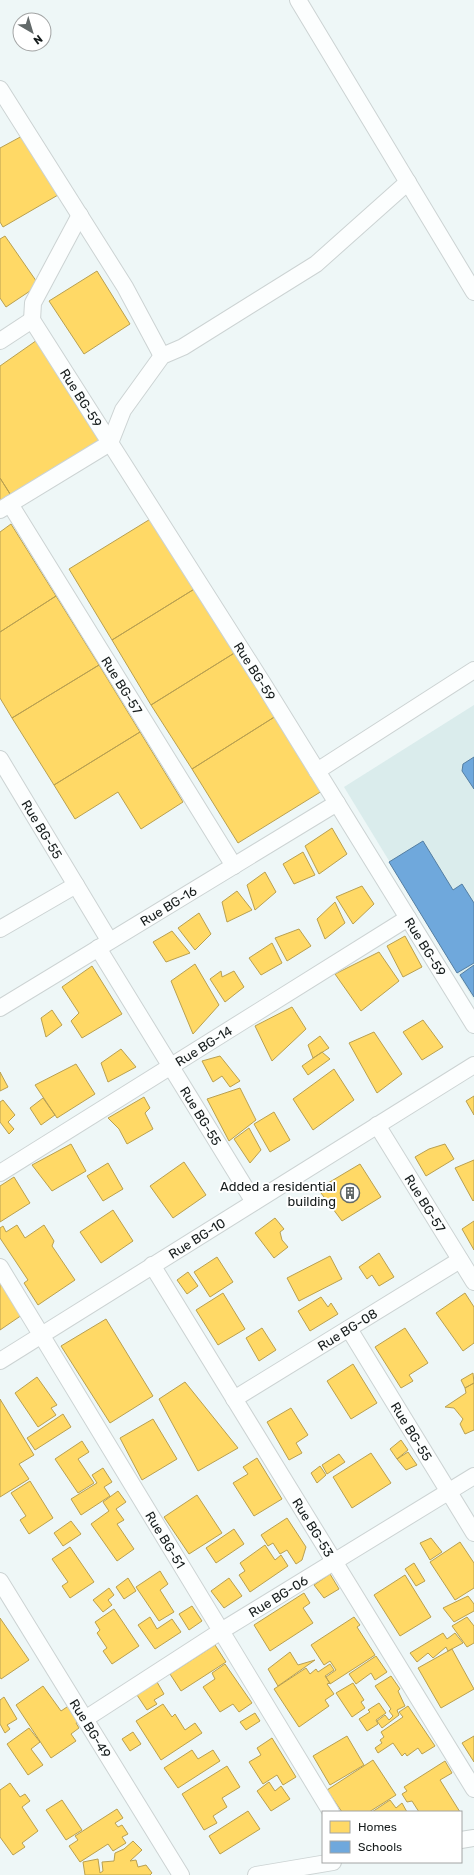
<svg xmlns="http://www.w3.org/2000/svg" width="474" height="1875" font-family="Rubik,sans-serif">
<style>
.built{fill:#daecec}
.homes{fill:#ffd966;stroke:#b9a050}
.schools{fill:#6fa8dc;stroke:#547ea2}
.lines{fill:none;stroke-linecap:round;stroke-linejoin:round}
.street-casing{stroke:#ccd3d3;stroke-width:18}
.street{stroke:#fcfefe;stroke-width:16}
.labels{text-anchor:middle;stroke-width:4;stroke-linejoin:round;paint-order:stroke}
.street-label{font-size:13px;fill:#161c1c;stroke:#fff}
.poi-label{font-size:13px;fill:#161c1c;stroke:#fff;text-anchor:end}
</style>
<rect width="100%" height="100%" fill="#eef7f7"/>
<path class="built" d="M474 705V1000L344 787Z"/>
<path class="homes" d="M24 135 58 195 3 227 0 222V148Z
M5 236 39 285 6 307 0 298V239Z
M97 271 130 324 84 354 49 301Z
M40 338 102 438 12 497 0 478V366Z
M0 478 12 497 0 505Z
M152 518 196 588 112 640 69 569Z
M11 524 56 596 0 632V532Z
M196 588 236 652 151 705 112 640Z
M56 596 99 665 12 718 0 698V632Z
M236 652 276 716 192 769 151 705Z
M99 665 140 732 54 785 12 718Z
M276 716 322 791 238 843 192 769Z
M140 732 183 802 141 829 118 792 75 819 54 785Z
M332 828 347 854 319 874 305 846Z
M303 852 315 875 294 884 283 864Z
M265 872 276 892 255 910 247 885Z
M362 886 374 904 353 924 336 897Z
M237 891 252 910 227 922 222 902Z
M335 902 345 923 325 939 317 919Z
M199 913 211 934 195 950 178 928Z
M299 929 311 946 287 961 275 938Z
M172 931 190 953 166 962 153 942Z
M405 936 422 967 403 977 387 946Z
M272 943 282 963 261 975 249 958Z
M379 952 399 981 361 1011 335 974Z
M195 964 219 1005 193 1034 171 981Z
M92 966 122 1014 82 1038 71 1021 79 1013 62 987Z
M221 971 222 977 234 971 244 987 225 1002 210 979Z
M292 1007 306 1029 272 1061 255 1026Z
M52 1010 62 1025 46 1037 41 1018Z
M423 1020 443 1047 422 1060 403 1032Z
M374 1032 402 1074 377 1093 349 1043Z
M320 1036 329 1048 313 1058 308 1045Z
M121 1049 136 1067 108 1082 101 1063Z
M322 1052 330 1059 308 1075 302 1066Z
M220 1056 240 1081 230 1087 222 1076 213 1082 202 1061Z
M76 1064 95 1094 57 1118 35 1085Z
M334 1069 354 1100 313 1130 293 1099Z
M0 1072 8 1087 0 1091Z
M240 1088 256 1120 229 1141 207 1099Z
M474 1096V1115L466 1101Z
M144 1097 150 1108 145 1113 153 1129 127 1144 119 1129 108 1118Z
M43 1098 55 1115 41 1125 30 1108Z
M3 1100 15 1115 8 1122 14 1129 9 1134 0 1122V1102Z
M274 1112 290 1140 270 1152 254 1124Z
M249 1128 261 1150 250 1163 234 1139Z
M71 1144 86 1171 52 1191 32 1165Z
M445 1144 454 1159 426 1176 415 1157 429 1149Z
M474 1160V1200L473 1201 455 1168Z
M184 1162 206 1195 173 1218 150 1186Z
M108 1163 123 1189 103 1201 87 1176Z
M360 1164 381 1197 342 1221 318 1189Z
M14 1177 30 1203 0 1222V1186Z
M113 1210 133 1241 101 1263 80 1232Z
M275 1218 284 1229 280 1232 282 1240 288 1247 274 1258 255 1233Z
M474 1221V1250L462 1229Z
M17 1225 25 1238 44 1225 54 1241 52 1246 75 1280 38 1305 24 1283 28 1280 0 1238V1228L3 1226 6 1232Z
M379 1253 394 1277 379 1286 372 1275 367 1279 359 1267Z
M330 1256 342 1279 299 1301 287 1278Z
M217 1257 233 1282 210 1297 194 1272Z
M188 1272 198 1286 187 1294 177 1280Z
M0 1282 22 1315 0 1330Z
M223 1293 245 1329 218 1345 196 1310Z
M465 1293 474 1307V1343L463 1351 436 1313Z
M321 1297 328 1307 331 1303 338 1314 310 1331 298 1311Z
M106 1319 153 1396 110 1423 61 1346Z
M262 1328 276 1350 259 1361 246 1338Z
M405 1328 428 1363 409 1375 413 1381 401 1388 375 1347Z
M353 1364 377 1403 351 1419 327 1381Z
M473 1373 474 1383 465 1388 461 1380Z
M37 1377 57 1405 51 1408 56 1415 38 1427 15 1393Z
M185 1382 238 1448 198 1471 159 1399Z
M474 1383V1430L465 1434 460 1424 463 1419 454 1408 445 1407 466 1393 465 1388Z
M0 1399 34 1455 19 1464 29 1479 0 1497Z
M291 1408 308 1435 296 1443 302 1453 289 1460 267 1422Z
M63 1414 71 1427 35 1450 27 1438Z
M153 1419 177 1459 142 1480 120 1438Z
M401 1440 408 1450 397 1459 390 1449Z
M82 1441 89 1452 78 1459 94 1483 78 1493 55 1459Z
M408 1452 417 1465 406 1470 397 1459Z
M371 1453 391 1483 352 1508 333 1477Z
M339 1454 345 1462 327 1474 322 1465Z
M257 1458 282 1499 254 1516 233 1483 248 1474 243 1467Z
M320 1466 326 1475 317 1483 311 1473Z
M103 1468 112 1482 104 1487 110 1496 81 1515 71 1499 97 1483 92 1475Z
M30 1481 53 1518 29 1534 20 1520 26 1516 11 1493Z
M118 1491 126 1502 116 1509 124 1520 117 1524 134 1549 117 1561 91 1524 109 1511 103 1502Z
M197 1495 222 1533 189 1554 164 1517Z
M287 1518 306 1547 302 1560 296 1564 287 1550 280 1554 273 1543 268 1546 261 1535Z
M71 1521 81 1534 63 1546 54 1533Z
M234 1529 244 1544 216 1563 206 1548Z
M431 1538 442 1552 430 1560 420 1543Z
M460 1542 474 1563V1588L455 1600 430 1562Z
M265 1545 275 1560 281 1555 288 1566 250 1592 239 1575 245 1571 240 1563Z
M70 1547 94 1582 70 1598 62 1586 68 1582 52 1559Z
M414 1563 425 1581 416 1586 405 1569Z
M160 1571 168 1584 160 1590 174 1612 159 1621 136 1587Z
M330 1574 339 1589 324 1598 314 1585Z
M405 1575 431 1617 400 1636 374 1595Z
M128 1578 136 1591 124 1599 116 1587Z
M229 1578 242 1596 224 1608 211 1591Z
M109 1588 114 1595 108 1600 112 1605 103 1612 93 1600Z
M304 1593 310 1603 303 1608 313 1623 270 1651 254 1625Z
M468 1596 474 1604V1611L454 1622 443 1608Z
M192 1606 202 1621 189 1630 179 1614Z
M114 1609 139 1646 112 1664 103 1651 107 1648 97 1633 100 1630 95 1622Z
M150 1617 157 1629 172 1619 181 1632 155 1649 138 1625Z
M354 1617 360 1625 357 1627 375 1655 330 1684 326 1677 336 1670 330 1661 324 1665 311 1645Z
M467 1617 474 1626V1643L467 1647 452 1626Z
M0 1618 29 1660 1 1679 0 1677Z
M443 1633 447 1639 455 1633 463 1643 448 1651 446 1647 433 1658 428 1653 417 1662 410 1653Z
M215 1645 226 1662 181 1691 170 1674Z
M452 1649 474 1689 441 1708 418 1668Z
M290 1652 298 1665 315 1660 278 1686 268 1669Z
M376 1656 387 1672 375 1680 371 1673 356 1684 349 1674Z
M225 1664 252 1703 239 1712 233 1704 220 1712 203 1687 215 1679 212 1673Z
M330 1664 334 1670 325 1676 330 1683 327 1684 334 1694 325 1700 329 1706 299 1727 274 1689 306 1668 310 1674 316 1669 318 1672Z
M391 1676 400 1689 398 1691 405 1706 397 1710 399 1715 382 1728 377 1721 385 1715 389 1720 393 1716 389 1711 391 1709 375 1686Z
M157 1682 164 1694 154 1700 157 1704 147 1710 137 1695Z
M353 1683 364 1700 361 1702 365 1708 352 1717 336 1693Z
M43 1686 61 1711 70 1705 80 1719 76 1723 79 1728 71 1734 76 1741 51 1758 16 1705Z
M4 1697 17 1719 7 1725 10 1729 5 1733 0 1724V1700Z
M379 1703 386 1713 376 1720 378 1724 367 1731 359 1719 370 1712 368 1710Z
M163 1704 172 1717 175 1714 185 1730 195 1723 202 1733 161 1760 136 1721Z
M408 1706 435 1746 422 1754 418 1748 407 1756 405 1753 402 1756 393 1743 378 1753 375 1748 382 1743 380 1740 384 1737 381 1732 403 1717 399 1712Z
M255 1713 260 1721 246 1730 240 1722Z
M29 1728 40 1742 31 1749 43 1765 28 1775 7 1744Z
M133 1732 141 1744 130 1751 122 1739Z
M347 1736 364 1765 330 1785 313 1756Z
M474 1736V1762L462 1743Z
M272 1738 296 1777 283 1785 277 1775 263 1784 249 1762 261 1755 257 1748Z
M192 1750 198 1759 213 1750 220 1761 178 1788 164 1768Z
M373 1760 396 1795 369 1812H342L327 1790Z
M445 1761 452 1773 440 1780 460 1812H419L412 1801 407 1802 402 1794 407 1791 404 1787Z
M227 1766 240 1787 222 1798 227 1807 213 1816 217 1823 204 1830 182 1794Z
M269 1782 275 1791 281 1786 290 1799 271 1811 257 1791Z
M10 1783 20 1797 25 1794 30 1801 22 1807 38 1831 22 1843 25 1847 13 1855 0 1837V1790Z
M62 1800 82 1830 66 1840 46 1810Z
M390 1800 396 1808 402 1803 407 1812H372Z
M117 1809 123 1818 115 1823 118 1827 122 1825 128 1834 122 1837 126 1843 113 1851 108 1844 80 1862 69 1846 78 1840 75 1836Z
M248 1811 260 1829 220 1854 209 1836Z
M133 1841 142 1850 130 1861 136 1860 138 1867 146 1865 152 1873 150 1875H85L83 1862 98 1859 100 1873 103 1871 102 1862 114 1861 115 1853 124 1849Z"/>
<path class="schools" d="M474 757V789L462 771 463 764Z
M423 841 453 890 462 884 474 903V963L457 973 389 862Z
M474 965V997L460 975Z"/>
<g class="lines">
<g class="street-casing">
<g id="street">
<path d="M298 0 474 292"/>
<path d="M0 89 125 287 162 356"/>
<path id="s1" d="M32 320 264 685 474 1025"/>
<path d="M32 320 33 303 80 215"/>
<path d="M0 341 32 320"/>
<path id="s2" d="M10 504 234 866"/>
<path d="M0 510 110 443 123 410 162 356 183 347 316 264 408 182"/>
<path id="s3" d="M0 759 109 940"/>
<path d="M317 771 474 670"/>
<path d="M0 929 76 885"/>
<path id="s4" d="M98 948 254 1202"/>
<path id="s5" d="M0 1008 337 803"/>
<path id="s6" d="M377 1125 474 1282"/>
<path id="s7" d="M0 1173 408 918"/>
<path id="s8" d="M152 1265 474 1789"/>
<path id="s9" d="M0 1267 331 1812"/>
<path id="s10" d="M349 1329 474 1533"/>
<path id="s11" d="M0 1361 474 1065"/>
<path id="s12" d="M234 1399 460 1260"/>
<path id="s13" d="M0 1581 181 1875"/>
<path id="s14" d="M85 1719 221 1631 474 1476"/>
<path d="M461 1840 474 1838"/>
<path d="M256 1875 333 1862"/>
</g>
</g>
<use href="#street" class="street"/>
</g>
<defs>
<g id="building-ring" transform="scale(1)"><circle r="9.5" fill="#fff" stroke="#626969" stroke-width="1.5"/><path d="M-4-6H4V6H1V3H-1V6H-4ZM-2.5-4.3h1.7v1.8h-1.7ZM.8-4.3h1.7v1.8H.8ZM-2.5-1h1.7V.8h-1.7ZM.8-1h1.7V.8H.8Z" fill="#626969"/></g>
</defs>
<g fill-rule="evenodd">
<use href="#building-ring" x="350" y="1193"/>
</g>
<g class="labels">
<g class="street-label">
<text dy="5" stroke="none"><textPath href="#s1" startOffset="92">Rue BG-59</textPath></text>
<text dy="5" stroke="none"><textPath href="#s1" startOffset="416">Rue BG-59</textPath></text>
<text dy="5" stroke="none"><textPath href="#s2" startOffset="213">Rue BG-57</textPath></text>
<text dy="5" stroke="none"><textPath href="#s3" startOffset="82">Rue BG-55</textPath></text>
<text dy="5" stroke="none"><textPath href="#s5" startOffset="197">Rue BG-16</textPath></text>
<text dy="5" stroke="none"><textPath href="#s1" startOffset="740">Rue BG-59</textPath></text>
<text dy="5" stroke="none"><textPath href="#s7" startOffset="240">Rue BG-14</textPath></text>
<text dy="5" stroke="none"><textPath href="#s4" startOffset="197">Rue BG-55</textPath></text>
<text dy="5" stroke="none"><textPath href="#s6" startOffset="92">Rue BG-57</textPath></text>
<text dy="5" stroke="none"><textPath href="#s11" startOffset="232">Rue BG-10</textPath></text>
<text dy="5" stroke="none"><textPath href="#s12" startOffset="133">Rue BG-08</textPath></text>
<text dy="5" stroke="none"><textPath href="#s10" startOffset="120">Rue BG-55</textPath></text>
<text dy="5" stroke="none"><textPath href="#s8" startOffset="308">Rue BG-53</textPath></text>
<text dy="5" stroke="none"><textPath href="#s9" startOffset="319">Rue BG-51</textPath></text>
<text dy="5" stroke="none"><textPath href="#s14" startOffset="229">Rue BG-06</textPath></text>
<text dy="5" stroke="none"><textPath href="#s13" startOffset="173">Rue BG-49</textPath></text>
</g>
<g class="poi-label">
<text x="336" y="1191">Added a residential<tspan x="336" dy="15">building</tspan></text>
</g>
</g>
<rect x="322" y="1811" width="140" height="52" fill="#ffffff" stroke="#a2a4a4"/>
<rect x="330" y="1821" width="20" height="12" fill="#ffd966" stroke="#a2a4a4"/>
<text x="358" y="1831" font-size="12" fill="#161c1c">Homes</text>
<rect x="330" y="1841" width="20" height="12" fill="#6fa8dc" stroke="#a2a4a4"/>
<text x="358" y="1851" font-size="12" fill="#161c1c">Schools</text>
<g transform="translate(32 32) rotate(142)"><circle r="19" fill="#ffffff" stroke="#a2a4a4"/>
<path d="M0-3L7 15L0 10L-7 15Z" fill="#626969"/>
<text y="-6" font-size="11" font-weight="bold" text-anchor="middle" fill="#161c1c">N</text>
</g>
</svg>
